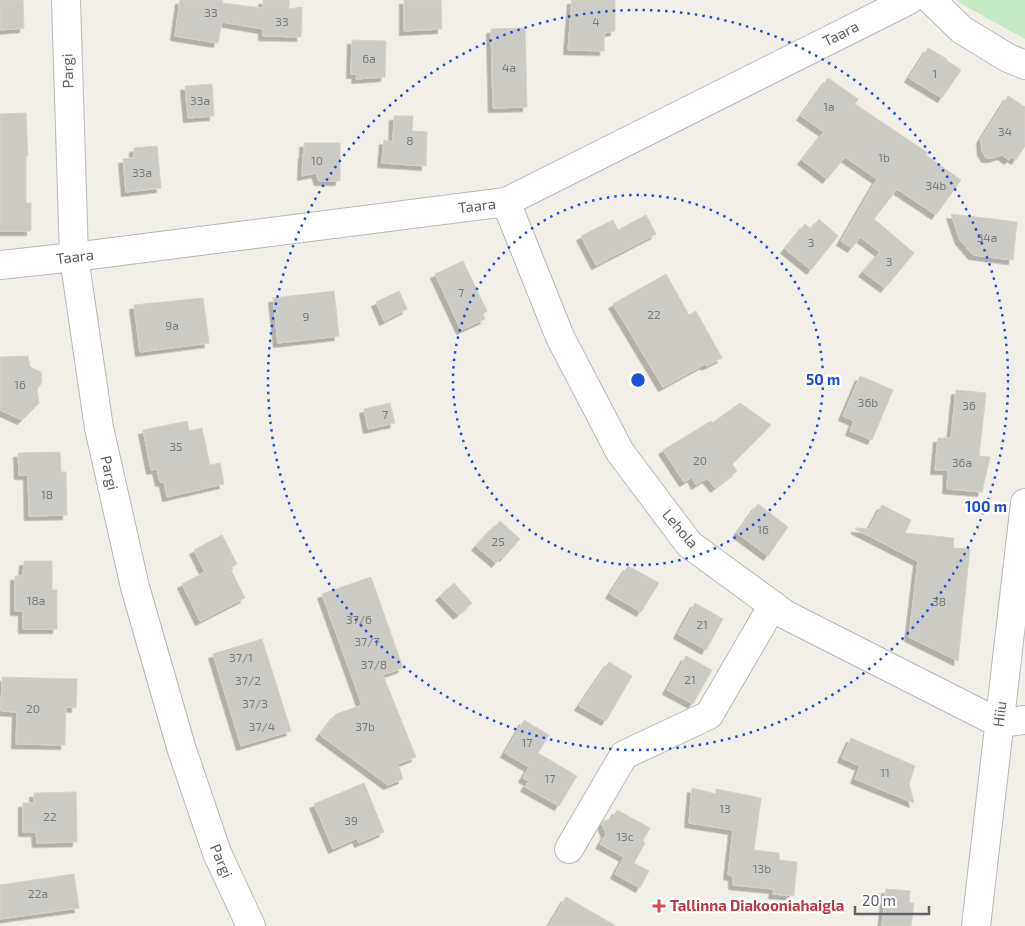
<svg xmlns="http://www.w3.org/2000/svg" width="1025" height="926" font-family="'Exo 2',sans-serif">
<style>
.green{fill:#c5e8c5}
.building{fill:#cccac5;stroke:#d6d1c6;filter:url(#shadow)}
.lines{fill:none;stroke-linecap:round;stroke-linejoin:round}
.street-casing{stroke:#b5b8bc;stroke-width:30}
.street{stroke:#fff;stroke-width:28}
.ring{fill:none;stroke:#1d4ed8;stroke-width:2.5;stroke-dasharray:2.5 5}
.health-dot{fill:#e0444e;stroke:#fff;stroke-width:2}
.labels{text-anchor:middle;stroke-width:5;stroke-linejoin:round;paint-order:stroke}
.number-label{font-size:12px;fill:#7a7d7f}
.street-label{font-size:15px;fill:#5f6368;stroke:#fff}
.health-label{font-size:15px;font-weight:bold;fill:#be3a42;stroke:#fff;text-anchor:start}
.centre{fill:#1d4ed8;stroke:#fff;stroke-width:2.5}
.ring-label{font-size:15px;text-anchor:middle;font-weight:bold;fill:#1d4ed8;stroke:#fff;stroke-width:5;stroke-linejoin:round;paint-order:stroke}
</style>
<defs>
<filter id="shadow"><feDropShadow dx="-4.5" dy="4.5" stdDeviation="0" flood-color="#0004"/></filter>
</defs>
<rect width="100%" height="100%" fill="#f1efe8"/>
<path class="green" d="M957 0H1025V39L958 2Z"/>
<path class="building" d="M0 0H23L24 28 0 30Z
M180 0H223L222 3 263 8V0H289V9L302 7 301 37 263 36V29L222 22 218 43 175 36Z
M404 0H441L442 29 404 31Z
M572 0H615V31L604 33V51L568 50Z
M525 28 527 107 493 108 491 29Z
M352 40 386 41 385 77 356 79 357 74H351Z
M928 48 947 59 946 60 961 70 942 98 909 78Z
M828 78 858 99 855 104 928 153 926 155 961 180 936 215 897 189 874 219 914 253 885 288 863 272 880 252 860 237 852 248 841 241 877 179 845 157 827 179 802 160 824 132 801 116Z
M212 84 214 116 188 118 185 86Z
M1008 96 1025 107V146L1016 160 1011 157 1009 160 1002 155 993 158H986L982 151 981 139Z
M26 113 28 156H26V203H31V231H0V114Z
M394 116H413L412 131 427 132 426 166 382 163 384 140 393 142Z
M304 143H340V181H319L316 173 302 176 303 154H304Z
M157 146 161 188 126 192 123 159 134 158V148Z
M951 214 1017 222 1013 260 973 255 960 240Z
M646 215 656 234 596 265 581 236 613 220 618 230Z
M819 219 838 236 811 270 785 249 805 224 811 229Z
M463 261 487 311 483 314 485 319 461 330 435 274Z
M666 274 689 315 696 311 722 358 706 366 705 364 663 387 613 304Z
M334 291 339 336 278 343 273 298Z
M399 291 407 309 384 321 376 302Z
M203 298 209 343 140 352 134 305Z
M28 356 30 367 41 372 42 382 37 390 39 403 22 420 0 410V357Z
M860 376 893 390 872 440 850 431 854 421 843 416Z
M956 390 986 393 979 456 990 457 982 492 947 489 948 470H935L938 438H951Z
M390 403 395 423 368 429 364 409Z
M740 403 771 425 732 464 737 471 715 488 707 478 696 485 692 477 684 482 663 450 711 421 712 423Z
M187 421 189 431 202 428 210 465 220 463 224 484 167 497 164 482H160L157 469 151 470 143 430Z
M60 452 61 472H66L67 515 29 516 28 475H19L18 453Z
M758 504 788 527 768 556 737 533Z
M882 505 911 520 905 533 954 538 953 548 970 549 958 661 909 637 918 561 855 529 856 528 869 529Z
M500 521 520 539 504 557 502 556 496 563 476 546 494 526 495 527Z
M222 535 237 564 230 568 245 598 200 621 182 584 205 572 194 550Z
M24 561H52V590H57V629H23V611H15V576H23Z
M628 566 659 583 641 612 610 594Z
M371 577 403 668 383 675 416 757 398 764 403 779 388 785 320 735 336 714 362 705 322 594Z
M454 583 472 603 458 615 440 596Z
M695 603 723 619 706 650 678 634Z
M262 639 291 731 241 746 213 654Z
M686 656 712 670 693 704 667 690Z
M609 662 632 676 606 721 579 706Z
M2 677 77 679 76 708 66 707 65 745 16 744 17 712 1 711Z
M524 720 549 735 538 753 577 776 559 806 525 787 529 781 523 778 529 767 505 753Z
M851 738 915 766 909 784 914 803 855 779 860 766 842 758Z
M364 783 384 832 359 843 357 838 333 849 314 804Z
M692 788 716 794V789L761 798 754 850 779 853V860L797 862 794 896 773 894 774 889 733 885V876L728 875 733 830 689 823Z
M76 792 77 842 37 843 36 832H23V803H34V793Z
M617 810 650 828 643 840 645 843 634 863 649 871 640 888 615 874 624 857 600 844 606 834 602 824 603 821 612 819Z
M74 874 79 908 0 919V885Z
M886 889 910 891 909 903H914L911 926H882Z
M566 897 616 926H549Z"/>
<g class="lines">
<g class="street-casing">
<path id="street" d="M66 0 74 257 99 428 135 587 181 747 217 853 251 926
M931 0 962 30 1008 58 1025 65
M506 202 560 337 620 452 689 544 786 615 999 723 1025 720
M0 265 74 257 506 202 909 0
M569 849 624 755 709 715 773 605
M976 926 1025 503"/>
</g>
<use href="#street" class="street"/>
</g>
<g class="ring">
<circle cx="638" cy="380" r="185"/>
<circle cx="638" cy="380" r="370"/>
</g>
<path class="health-dot" d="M656.5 898.5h5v5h5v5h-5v5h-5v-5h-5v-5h5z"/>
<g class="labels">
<g class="number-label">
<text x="211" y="17">33</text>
<text x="282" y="26">33</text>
<text x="596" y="26">4</text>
<text x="369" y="63">6a</text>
<text x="509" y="72">4a</text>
<text x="935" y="78">1</text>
<text x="200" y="105">33a</text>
<text x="829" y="111">1a</text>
<text x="1005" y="136">34</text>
<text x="410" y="145">8</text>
<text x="884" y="162">1b</text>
<text x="317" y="165">10</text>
<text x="142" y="177">33a</text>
<text x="936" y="190">34b</text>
<text x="987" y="242">34a</text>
<text x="811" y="247">3</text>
<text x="889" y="266">3</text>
<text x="461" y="297">7</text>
<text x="654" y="319">22</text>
<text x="306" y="321">9</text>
<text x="172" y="330">9a</text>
<text x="20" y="389">16</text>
<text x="868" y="407">36b</text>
<text x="969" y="410">36</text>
<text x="385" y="419">7</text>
<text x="176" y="451">35</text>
<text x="700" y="465">20</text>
<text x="962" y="467">36a</text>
<text x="47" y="499">18</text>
<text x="763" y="534">16</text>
<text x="498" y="546">25</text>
<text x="36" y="605">18a</text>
<text x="939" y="606">38</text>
<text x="359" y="624">37/6</text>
<text x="702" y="629">21</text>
<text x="367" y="646">37/7</text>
<text x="241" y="662">37/1</text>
<text x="374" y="669">37/8</text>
<text x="690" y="684">21</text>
<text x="248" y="685">37/2</text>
<text x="255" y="708">37/3</text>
<text x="33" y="713">20</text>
<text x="262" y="731">37/4</text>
<text x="365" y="731">37b</text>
<text x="527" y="747">17</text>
<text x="885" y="777">11</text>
<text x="550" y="783">17</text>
<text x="725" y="813">13</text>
<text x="50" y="821">22</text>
<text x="351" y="825">39</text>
<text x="625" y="841">13c</text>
<text x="762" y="873">13b</text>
<text x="38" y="898">22a</text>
</g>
<g class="street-label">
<text transform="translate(841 34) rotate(-27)" y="5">Taara</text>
<text transform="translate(68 71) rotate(-92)" y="5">Pargi</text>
<text transform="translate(477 206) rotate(-7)" y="5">Taara</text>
<text transform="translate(75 257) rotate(-7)" y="5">Taara</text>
<text transform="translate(109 473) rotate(77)" y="5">Pargi</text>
<text transform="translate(680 529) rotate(49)" y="5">Lehola</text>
<text transform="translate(1000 714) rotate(-83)" y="5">Hiiu</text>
<text transform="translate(221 861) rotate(67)" y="5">Pargi</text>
</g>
<g class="health-label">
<text x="670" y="911">Tallinna Diakooniahaigla</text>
</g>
</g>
<circle cx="638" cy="380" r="8" class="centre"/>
<g class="ring-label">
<text x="823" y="385">50 m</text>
<text x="986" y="512">100 m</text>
</g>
<path d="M855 906v8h74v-8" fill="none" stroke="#5f6368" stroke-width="2.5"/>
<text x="862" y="906" font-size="15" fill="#5f6368" stroke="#ffffff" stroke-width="4" paint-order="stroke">20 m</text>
</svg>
